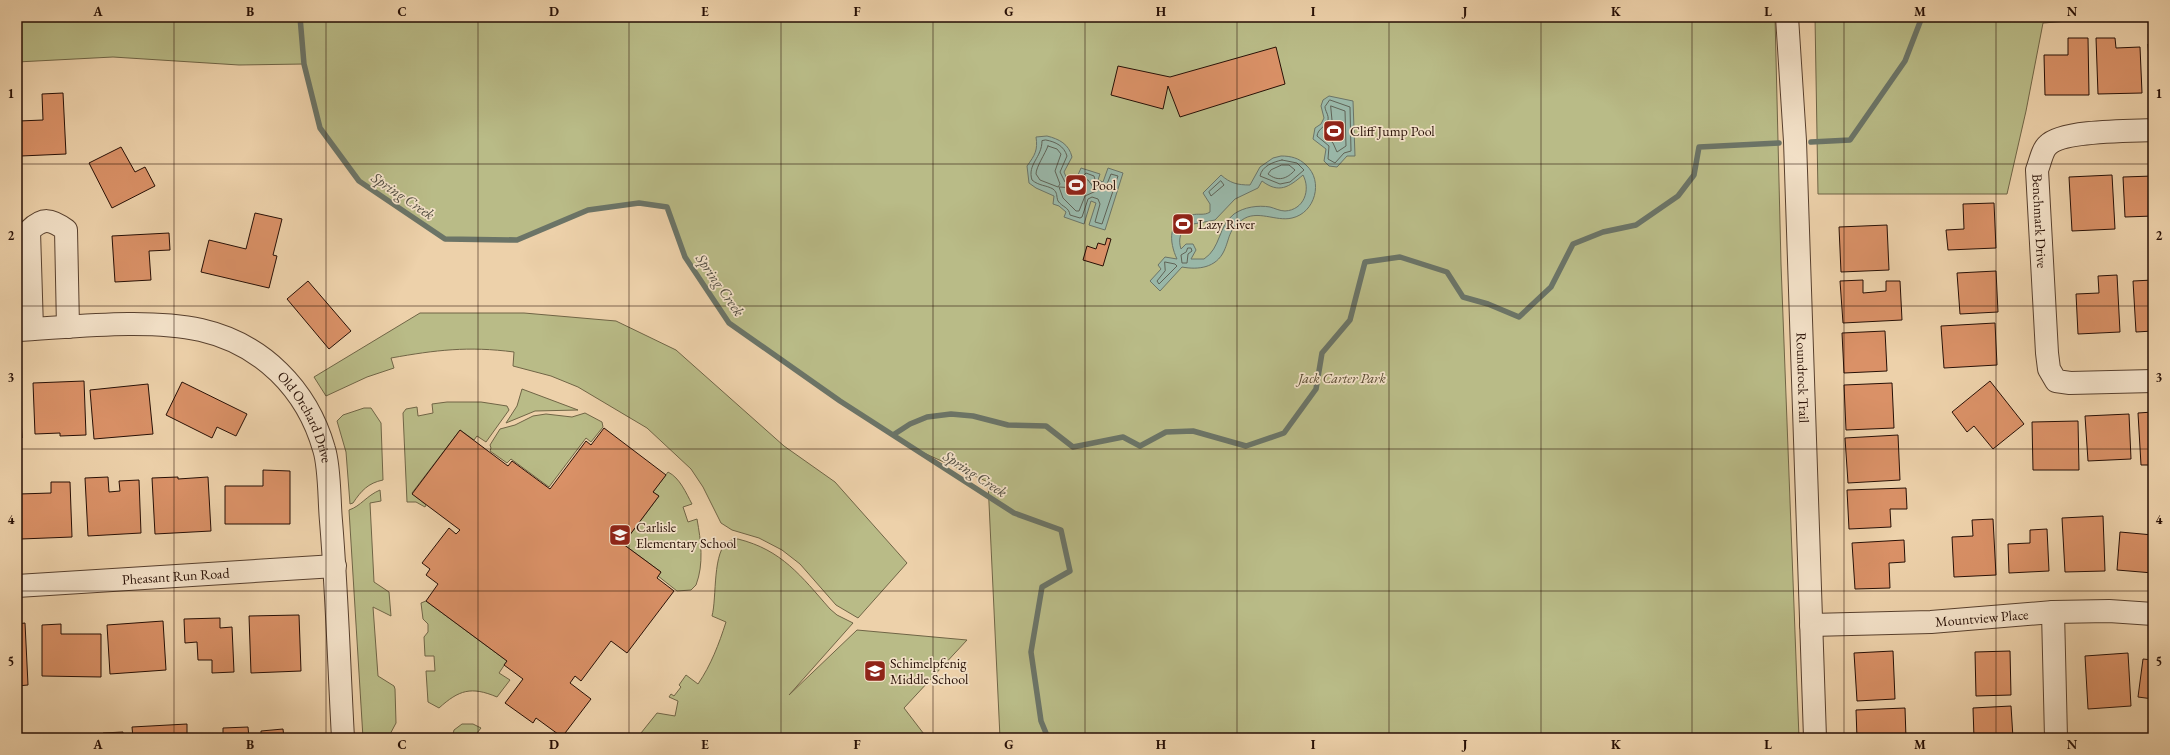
<svg xmlns="http://www.w3.org/2000/svg" width="2170" height="755" font-family="'EB Garamond',serif">
<style>
.green{fill:#b9bb87;stroke:#706546}
.water{fill:#99b7a8;stroke:#6b7467;fill-rule:evenodd}
.lines{fill:none;stroke-linecap:round;stroke-linejoin:round}
.shore{stroke:#606356;stroke-width:1}
.stream{stroke:#6b7467;stroke-width:5.5}
.building{fill:#da9167;stroke:#270f05}
.minor-casing{stroke:#58402e;stroke-width:24}
.minor{stroke:#f3e1c8;stroke-width:22}
.grid{fill:none;stroke:#270f05;stroke-width:1;stroke-opacity:0.55}
.labels{text-anchor:middle;stroke-width:3.5;stroke-linejoin:round;paint-order:stroke}
.poi-label{font-size:14px;fill:#270f05;stroke:#f3e1c8;text-anchor:start}
.street-label{font-size:14px;fill:#270f05;stroke:#f3e1c8}
.park-label{font-size:14px;font-style:italic;fill:#5a4b32;stroke:#f3e1c8}
.water-label{font-size:15px;font-style:italic;fill:#4f4a3e;stroke:#f3e1c8}
.neatline{fill:none;stroke:#270f05;stroke-width:1.5}
.grid-label{font-size:13px;text-anchor:middle;font-weight:bold;fill:#270f05}
</style>
<rect width="100%" height="100%" fill="#edd1aa"/>
<filter id="stains"><feTurbulence type="fractalNoise" baseFrequency=".005" numOctaves="4"/><feColorMatrix values="0 0 0 0 .2 0 0 0 0 .09 0 0 0 0 .02 0 0 0 .5 -.17"/></filter>
<radialGradient id="worn" r=".72"><stop offset=".6" stop-color="#630" stop-opacity="0"/><stop offset="1" stop-color="#630" stop-opacity=".3"/></radialGradient>
<path class="green" d="M17 17H1775L1781 264 1799 738H1000L988 482 915 449 840 401 729 323 685 257 667 207 639 203 588 210 517 240 445 239 359 181 320 128 304 64 239 65 113 57 17 62Z
M1815 17H2119L2043 23 2026 111 2007 194H1818Z
M420 313H524L616 321 676 350 784 446 835 482 907 563 858 618 836 605 800 564 782 550 759 538 732 530 721 523 703 487 691 469 647 428 578 387 551 376 513 366 514 352C468 346 436 350 391 358L394 368 367 377 326 396 314 377Z
M522 389 578 410 535 411 506 423 517 406Z
M447 402H481L507 406 509 410 486 442 477 436 474 440 460 430 412 493 426 505 425 507 416 502H407L403 413 406 409 417 407 418 416 433 413 432 404Z
M364 408H371L381 423 383 480C368 483 361 491 353 503L350 504 346 452 337 421 343 415Z
M585 413 602 422 603 427 591 442 586 438 549 487 511 459 507 463 490 451 491 448 490 445 500 429 515 425 533 416 546 414 572 417Z
M668 472C680 478 686 493 692 504L683 507 688 522 697 519C701 541 704 564 696 585L691 590 677 591 658 576 661 572 623 544 659 496 653 492Z
M380 490 381 501 370 503 374 582 389 592 391 616 373 607 378 676 394 686 395 689 396 723 388 738H363L349 510C361 506 366 496 380 490Z
M738 539C782 550 801 576 830 609L837 615 853 623 789 695 857 630 967 640 904 708 927 738H637L657 713 675 716 678 701 669 697 671 694 674 696 681 687 679 685 686 675 698 684C711 665 719 644 726 622L712 616C717 598 712 550 729 541 731 540 736 539 738 539Z
M426 601 507 661 499 673 510 680 497 697C471 686 459 690 439 708L428 702 426 671H435L434 656H425L424 637 428 632V624L423 619 421 603Z
M462 724H473L481 728 473 738H452L454 730Z"/>
<path class="water" d="M1329 96 1353 101 1355 156H1347L1337 167 1329 166 1324 161 1326 149 1313 139 1315 128 1321 124 1324 118 1321 106 1323 100Z
M1047 136C1059 139 1069 144 1072 157L1064 172 1067 179 1071 180 1077 177 1081 168 1100 174 1098 180 1103 182 1108 168 1123 173 1105 230 1089 225 1096 203 1091 201 1084 224 1064 217 1066 212 1059 206 1053 204 1054 196 1036 188 1029 183 1027 166C1035 155 1038 150 1036 137Z
M1281 156C1291 156 1299 158 1306 165 1324 181 1315 213 1292 218 1276 222 1257 209 1242 220 1228 230 1230 238 1224 251 1216 268 1198 270 1182 267L1160 291 1150 281 1161 269 1158 265 1165 257 1177 259C1169 242 1167 219 1192 215 1198 213 1204 216 1210 212V204L1203 193 1221 175C1230 183 1237 185 1250 185L1260 167 1273 158ZM1303 175C1311 190 1304 210 1285 211 1280 211 1274 208 1270 207 1258 205 1244 207 1234 214 1218 226 1221 248 1204 259H1191L1196 250 1193 244H1186L1181 249C1178 240 1180 231 1188 225L1215 220 1235 199 1258 188 1262 181C1279 194 1289 187 1303 175Z"/>
<g class="lines">
<path class="shore" d="M1330 100 1350 107 1351 151 1344 153 1335 163 1328 159 1329 146 1317 136C1318 128 1326 127 1328 120 1329 115 1325 111 1325 107Z
M1331 106 1345 111 1346 146 1337 152 1333 143 1323 134 1332 123Z
M1046 140C1056 142 1064 146 1067 156L1060 172 1065 182 1076 183 1086 173 1094 176 1096 183 1104 186 1107 184 1111 174 1118 176 1102 224 1095 222 1100 204 1098 199 1092 197 1088 199 1082 217 1080 218 1070 215C1069 207 1062 207 1058 201 1056 196 1058 193 1053 189 1046 185 1039 186 1032 180 1027 164 1042 158 1042 141Z
M1048 146 1057 149 1061 154 1055 171 1060 184 1058 187 1040 180 1036 174C1036 167 1045 154 1048 146Z
M1282 160 1297 163 1304 170 1290 182 1280 184 1260 176C1262 166 1273 162 1282 160Z
M1282 165H1289L1295 170C1287 179 1278 182 1268 174L1271 170Z
M1088 180 1096 191 1085 196 1079 211H1076L1063 198 1059 187 1076 188Z
M1221 181 1224 185 1211 196 1209 192Z
M1188 248H1191L1192 251 1188 254 1187 263H1182L1181 255 1186 252Z
M1165 262 1175 264 1177 266 1159 284 1157 281 1165 271Z"/>
<path class="stream" d="M300 17 304 64 320 128 359 181 445 239 517 240 588 210 639 203 667 207 685 257 729 323 840 401 1014 513 1061 530 1070 571 1042 587 1031 652 1041 721 1048 738
M1811 142 1850 140 1905 61 1922 17
M893 435 910 424 927 417 951 414 973 416 1008 425 1046 426 1073 447 1123 437 1140 446 1166 432 1193 431 1246 446 1284 433 1316 389 1322 353 1350 320 1365 262 1400 257 1447 272 1463 297 1488 304 1519 317 1551 287 1573 244 1603 232 1636 225 1678 196 1694 175 1699 147 1779 143"/>
</g>
<path class="building" d="M2068 38H2088L2089 95H2045L2044 55H2068Z
M2096 38H2115L2116 48 2140 47 2142 93 2098 94Z
M2148 44H2153V91H2151Z
M1276 47 1285 84 1180 117 1168 86 1163 109 1111 95 1118 66 1170 77Z
M63 93 66 154 21 156 19 121 43 120 42 94Z
M121 147 135 172 145 167 155 186 112 208 89 163Z
M2112 175 2115 229 2072 231 2069 177Z
M2153 176V216L2125 217 2123 177Z
M1994 203 1996 248 1948 250 1946 230 1964 229 1963 204Z
M255 213 282 219 273 255 277 256 269 288 201 272 209 240 246 249Z
M1887 225 1889 270 1841 272 1839 227Z
M169 233 170 250 149 251 151 280 115 282 112 236Z
M1107 238 1111 239 1103 266 1083 260 1087 246 1096 249 1098 243 1105 245Z
M1996 271 1998 312 1960 314 1957 273Z
M2117 275 2120 332 2078 334 2076 294 2099 293 2098 276Z
M1863 280V293L1886 291V281H1900L1902 320 1843 323 1840 281Z
M2153 280V331L2136 332 2133 281Z
M308 281 351 331 329 349 287 299Z
M1995 323 1997 365 1944 368 1941 326Z
M1885 331 1887 371 1844 373 1842 333Z
M17 378H19L22 438H17Z
M84 381 86 435 60 436V433L35 434 33 383Z
M1990 381 2024 424 1993 449 1974 426 1967 432 1952 412Z
M182 382 247 414 236 436 217 427 212 438 166 415Z
M1892 383 1894 428 1846 430 1844 385Z
M148 384 153 434 94 439 90 390Z
M2153 412V465H2141L2138 413Z
M2129 414 2131 459 2088 461 2085 416Z
M2078 421 2079 470H2033L2032 422Z
M604 428 666 475 653 492 659 496 623 544 661 572 657 578 674 591 627 653 611 641 581 681 575 676 570 683 591 699 562 737 536 718 533 723 505 703 523 679 504 665 507 661 426 601 438 584 426 575 430 569 422 563 449 528 456 534 460 530 412 494 460 430 508 466 512 461 550 489 586 441 591 445Z
M1898 435 1900 480 1848 483 1845 438Z
M263 470 290 471V524H225V486H263Z
M108 477 109 492 120 491 119 481 139 480 141 533 88 536 85 478Z
M178 477V479L208 477 211 531 155 534 152 478Z
M51 482H70L72 537 21 539 19 494 51 493Z
M1906 488 1907 509H1890L1891 527 1849 529 1847 490Z
M2103 516 2105 571 2065 572 2062 518Z
M1993 519 1996 575 1954 577 1952 537 1973 536 1972 520Z
M2047 529 2049 571 2009 573 2008 544 2030 543V530Z
M2120 532 2153 535V573L2117 570Z
M1904 540 1905 562 1889 563 1890 588 1855 589 1852 543Z
M299 615 301 671 251 673 249 616Z
M220 618V628L232 627 234 672 212 673V660H198L197 642 185 643 184 619Z
M163 621 166 670 110 674 107 625Z
M25 623 28 685 17 686V624Z
M61 624V634H101V677L42 676V625Z
M1893 651 1895 699 1857 701 1854 653Z
M2010 651 2011 695 1976 696 1975 652Z
M2128 653 2131 706 2088 709 2085 656Z
M2143 659 2153 660V699L2138 697Z
M2011 706 2013 738H1974L1973 708Z
M1905 708 1906 738H1857L1856 710Z
M187 724V738H133L132 727Z
M248 727 249 738H223V728Z
M283 729 284 738H261V731Z
M123 732V738H103V733Z"/>
<g class="lines">
<g class="minor-casing">
<g id="minor">
<path id="s1" d="M1787 17 1795 141 1815 738"/>
<path id="s2" d="M2153 130C2131 131 2062 130 2048 145 2042 150 2040 163 2037 170L2047 353 2049 369 2056 381 2070 383 2153 381"/>
<path d="M32 329 29 231C43 217 51 219 66 230L68 327"/>
<path id="s3" d="M17 330C73 327 147 318 201 330 262 344 307 389 324 449 330 468 329 500 331 521 337 593 339 666 343 738"/>
<path id="s4" d="M17 586 335 566"/>
<path d="M2053 612 2056 738"/>
<path id="s5" d="M1811 625 1931 622 2053 612 2109 611 2153 614"/>
</g>
</g>
<use href="#minor" class="minor"/>
</g>
<path class="grid" d="M174 17V738M326 17V738M478 17V738M629 17V738M781 17V738M933 17V738M1085 17V738M1237 17V738M1389 17V738M1541 17V738M1692 17V738M1844 17V738M1996 17V738M17 164H2153M17 306H2153M17 449H2153M17 591H2153"/>
<defs>
<g id="stadium-square" transform="scale(1.15)"><rect x="-9" y="-9" width="18" height="18" rx="4" fill="#8f2418" stroke="#f3e1c8"/><path d="M0-5a6.5 5 0 1 0 0 10a6.5 5 0 1 0 0-10ZM-3.5-1.8h7v3.6h-7Z" fill="#fff"/></g>
<g id="school-square" transform="scale(1.15)"><rect x="-9" y="-9" width="18" height="18" rx="4" fill="#8f2418" stroke="#f3e1c8"/><path d="M0-5L7-2L0 1L-7-2ZM-4 1L0 2.5L4 1V4Q0 6-4 4Z" fill="#fff"/></g>
</defs>
<g fill-rule="evenodd">
<use href="#stadium-square" x="1334" y="131"/>
<use href="#stadium-square" x="1076" y="185"/>
<use href="#stadium-square" x="1183" y="224"/>
<use href="#school-square" x="620" y="535"/>
<use href="#school-square" x="875" y="671"/>
</g>
<g class="labels">
<g class="poi-label">
<text x="1350" y="136">Cliff Jump Pool</text>
<text x="1092" y="190">Pool</text>
<text x="1198" y="229">Lazy River</text>
<text x="636" y="532">Carlisle<tspan x="636" dy="16">Elementary School</tspan></text>
<text x="890" y="668">Schimelpfenig<tspan x="890" dy="16">Middle School</tspan></text>
</g>
<g class="street-label">
<text dy="5" stroke="none"><textPath href="#s2" startOffset="186">Benchmark Drive</textPath></text>
<text dy="5" stroke="none"><textPath href="#s1" startOffset="361">Roundrock Trail</textPath></text>
<text dy="5" stroke="none"><textPath href="#s3" startOffset="327">Old Orchard Drive</textPath></text>
<text dy="5" stroke="none"><textPath href="#s4" startOffset="159">Pheasant Run Road</textPath></text>
<text dy="5" stroke="none"><textPath href="#s5" startOffset="171">Mountview Place</textPath></text>
</g>
<g class="park-label">
<text x="1342" y="383">Jack Carter Park</text>
</g>
<g class="water-label">
<text transform="translate(403 196) rotate(34)" y="5">Spring Creek</text>
<text transform="translate(720 285) rotate(55)" y="5">Spring Creek</text>
<text transform="translate(975 474) rotate(33)" y="5">Spring Creek</text>
</g>
</g>
<rect width="2170" height="755" fill="none" stroke="#edd1aa" stroke-width="44"/>
<rect x="22" y="22" width="2126" height="711" class="neatline"/>
<g class="grid-label">
<text x="98" y="16">A</text>
<text x="250" y="16">B</text>
<text x="402" y="16">C</text>
<text x="554" y="16">D</text>
<text x="705" y="16">E</text>
<text x="857" y="16">F</text>
<text x="1009" y="16">G</text>
<text x="1161" y="16">H</text>
<text x="1313" y="16">I</text>
<text x="1465" y="16">J</text>
<text x="1616" y="16">K</text>
<text x="1768" y="16">L</text>
<text x="1920" y="16">M</text>
<text x="2072" y="16">N</text>
<text x="11" y="98">1</text>
<text x="2159" y="98">1</text>
<text x="11" y="240">2</text>
<text x="2159" y="240">2</text>
<text x="11" y="382">3</text>
<text x="2159" y="382">3</text>
<text x="11" y="524">4</text>
<text x="2159" y="524">4</text>
<text x="11" y="666">5</text>
<text x="2159" y="666">5</text>
<text x="98" y="749">A</text>
<text x="250" y="749">B</text>
<text x="402" y="749">C</text>
<text x="554" y="749">D</text>
<text x="705" y="749">E</text>
<text x="857" y="749">F</text>
<text x="1009" y="749">G</text>
<text x="1161" y="749">H</text>
<text x="1313" y="749">I</text>
<text x="1465" y="749">J</text>
<text x="1616" y="749">K</text>
<text x="1768" y="749">L</text>
<text x="1920" y="749">M</text>
<text x="2072" y="749">N</text>
</g>
<rect width="100%" height="100%" filter="url(#stains)"/>
<rect width="100%" height="100%" fill="url(#worn)"/>
</svg>
